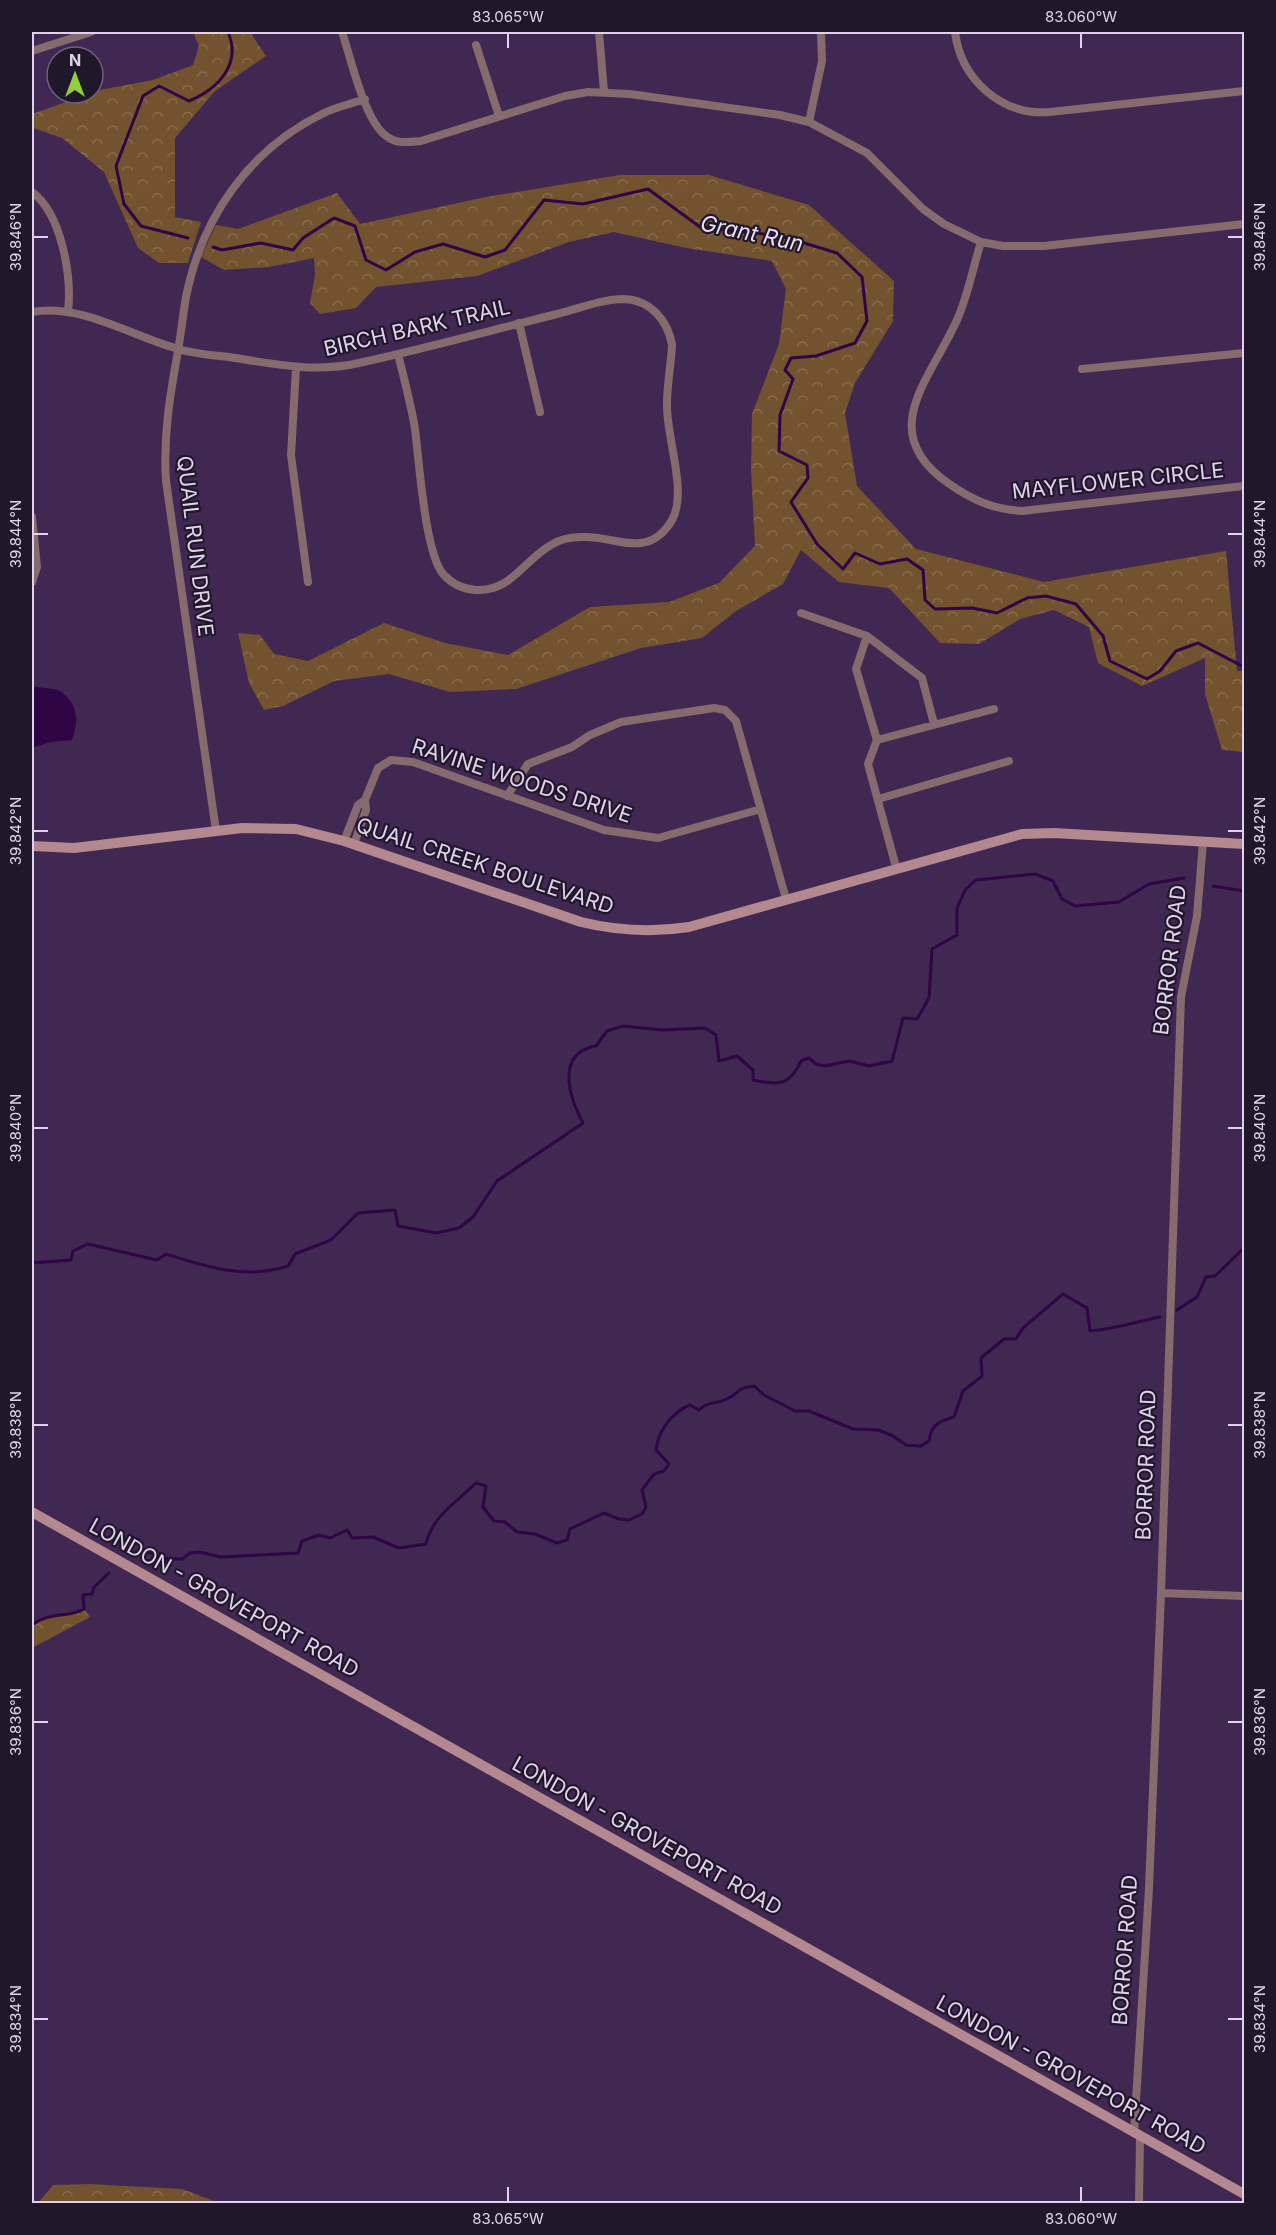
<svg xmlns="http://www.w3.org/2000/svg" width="1276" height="2235" font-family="Inter,sans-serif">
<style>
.forest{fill:url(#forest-crowns)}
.water{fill:#2f0546}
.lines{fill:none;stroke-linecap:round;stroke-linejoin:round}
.stream{stroke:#2f0546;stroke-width:3}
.street{stroke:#856a6e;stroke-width:8}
.secondary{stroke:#b3888e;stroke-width:10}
.ticks{fill:none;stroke:#e0d2ec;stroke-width:2}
.labels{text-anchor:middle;stroke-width:4.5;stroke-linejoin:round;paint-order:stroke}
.street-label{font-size:21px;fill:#e0d2ec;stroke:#21172a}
.water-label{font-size:22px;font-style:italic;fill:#e9dff3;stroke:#21172a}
.neatline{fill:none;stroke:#e0d2ec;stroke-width:2}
.ticks-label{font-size:15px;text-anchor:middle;fill:#e0d2ec}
</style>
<defs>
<pattern id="forest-crowns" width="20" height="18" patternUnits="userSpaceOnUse" patternTransform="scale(1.5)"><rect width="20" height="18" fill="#73532f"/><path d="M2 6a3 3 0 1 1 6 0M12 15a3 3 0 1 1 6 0" fill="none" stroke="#876b4d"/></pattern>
</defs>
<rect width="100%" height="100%" fill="#402852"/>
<path class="forest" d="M193 32H250L266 56 215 91 175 138V217L201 222 188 263H159L138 248 104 172 62 138 33 128 32 114 100 90 153 80 193 65 199 46Z
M620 175H709L809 205 894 281 893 321 855 383 845 413 857 486 916 549 1044 582 1226 551 1237 671H1244V752L1222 750 1205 694V658L1142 686 1098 663 1089 627 1054 610 1020 619 979 644 940 643 889 588 839 582 801 550 783 584 736 611 702 638 641 648 516 689 450 692 389 674 334 681 283 706 264 710 249 683 238 633 260 635 274 654 308 661 384 623 445 643 508 655 590 607 669 602 719 583 755 546 751 470 752 414 779 344 786 289 772 261 686 248 614 232 569 242 477 276 376 287 356 308 320 314 310 303 315 275 314 258 269 267 224 270 201 257 216 225 238 229 337 193 360 224 486 197Z
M84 1609 90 1617 32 1648V1625C50 1611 70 1618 84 1609Z
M89 2184 182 2189 219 2203H38L53 2185Z"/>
<path class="water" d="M37 687C44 688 56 688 61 692 78 703 79 722 72 740L51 742 32 748V688Z"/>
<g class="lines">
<path class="stream" d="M188 238 141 226 124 204 116 166 143 96 159 86 189 101C218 89 242 64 228 32
M213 247 222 250 261 243 293 250 303 238 334 218 355 226 366 260 386 270 415 252 443 244 485 257 505 250 544 200 583 204 648 189 700 227 781 236 837 253 862 277 867 321 855 343 816 356 791 358 785 370 793 379 780 415 779 451 807 465 808 478 791 502 817 544 843 569 855 553 880 564 907 559 923 570 925 600 935 609 972 608 997 613 1027 598 1046 596 1076 604 1103 636 1110 661 1147 679 1160 671 1176 651 1198 643 1244 667
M1213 886 1244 891
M32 1263 71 1260 73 1251 88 1244 157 1260 166 1254C207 1267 246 1280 288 1266L295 1254 331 1240 358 1213 395 1210 398 1226 436 1233 459 1228 473 1217 497 1181 583 1123C569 1097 555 1053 596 1046L607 1031 623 1026 663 1030 705 1028 716 1035 719 1061 737 1056 753 1070V1080C779 1086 790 1085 801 1061L809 1058 816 1064 825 1066 849 1061 869 1066 892 1061 903 1018 917 1019 929 998 932 949 957 935V908L965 890 976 880 1035 874 1053 881 1062 899 1075 906 1119 902 1149 884 1184 878
M1177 1310 1197 1297 1206 1277 1215 1276 1244 1248
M134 1555 141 1549 168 1559H182L190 1553 199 1552 221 1557 298 1553 302 1541 319 1535 330 1538 347 1530 352 1538 373 1537 399 1548 426 1544C433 1515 457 1502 476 1483L486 1486 483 1507 494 1521 505 1522 517 1532 535 1534 557 1543 567 1540 570 1529 604 1513 619 1519 629 1520 642 1514 646 1507 642 1490 654 1474 664 1471 669 1464 656 1450C658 1431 672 1412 690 1405L699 1410C708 1401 717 1404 727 1399 741 1392 734 1389 754 1386L764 1395 795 1411H809L853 1429 878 1430 893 1436 906 1445 921 1446 929 1441C931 1425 939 1421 954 1417L963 1391 982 1376 981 1358 1004 1339H1016L1023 1328 1063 1294 1087 1308 1090 1331C1115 1329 1136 1322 1160 1317
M32 1625C50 1611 70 1618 84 1609L83 1595 92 1594 94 1587 109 1573"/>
<path class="street" d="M342 32C351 58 365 125 389 138 399 144 411 142 421 141L565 96 588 92 630 94 780 115 809 122 867 153 923 209 944 224 981 242 1003 246H1044L1244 224
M599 32 604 92
M955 32C961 80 1002 116 1050 112L1244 91
M476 45 499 116
M32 51 91 32
M809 122 822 61 821 32
M32 192C62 214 72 277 68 312
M981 242C973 267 968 296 957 320 930 380 875 432 948 483 972 500 992 509 1022 511L1244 486
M32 312C79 303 130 335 175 348 192 354 211 355 229 357 273 364 315 373 359 363 424 349 489 331 553 315 575 310 601 299 624 299 651 300 668 321 672 345 671 365 667 384 667 404 666 437 688 492 672 520 648 561 615 535 582 537 571 537 560 539 551 545 524 560 511 592 476 590 464 589 452 584 444 575 425 556 419 459 415 429 411 404 404 379 398 354
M519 323 540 412
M296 368 291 455 308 582
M1082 369 1244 353
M32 517 37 567 32 582
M801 613 867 636 922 678 934 724
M867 636 856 669 877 740 868 764 896 867
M877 740 994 709
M507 796 528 764 572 747 590 735 621 722 714 708 725 710 736 721 786 899
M878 799 1009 761
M216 831 166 481C163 436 170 395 178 351 181 333 183 314 186 297 202 217 249 150 322 114 335 107 351 104 365 99
M344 841 358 805 365 800
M354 844 366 810 365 800 378 768 391 760 413 762 604 830 658 838 761 809
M1161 1593 1244 1596
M1134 2133 1149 1888 1161 1593 1181 997 1197 916 1203 842
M1139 2204 1140 2136"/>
<path class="secondary" d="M32 846 74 848 242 828 296 829 344 841 581 922C618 931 651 933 689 927L1022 834 1054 833 1244 844
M32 1512 1244 2194"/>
</g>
<path class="ticks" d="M508 33V48M1081 33V48M33 237H48M1228 237H1243M33 534H48M1228 534H1243M33 831H48M1228 831H1243M33 1128H48M1228 1128H1243M33 1425H48M1228 1425H1243M33 1722H48M1228 1722H1243M33 2019H48M1228 2019H1243M508 2187V2202M1081 2187V2202"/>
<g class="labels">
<g class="street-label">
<text transform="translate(417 328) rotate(-13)" y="7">BIRCH BARK TRAIL</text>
<text transform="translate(1118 481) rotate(-6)" y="7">MAYFLOWER CIRCLE</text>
<text transform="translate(195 546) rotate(83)" y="7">QUAIL RUN DRIVE</text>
<text transform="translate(522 781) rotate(18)" y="7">RAVINE WOODS DRIVE</text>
<text transform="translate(485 866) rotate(18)" y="7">QUAIL CREEK BOULEVARD</text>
<text transform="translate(1170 960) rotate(-83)" y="7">BORROR ROAD</text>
<text transform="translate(1146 1465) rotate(-88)" y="7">BORROR ROAD</text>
<text transform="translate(224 1598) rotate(29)" y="7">LONDON - GROVEPORT ROAD</text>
<text transform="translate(647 1836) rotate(29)" y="7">LONDON - GROVEPORT ROAD</text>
<text transform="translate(1125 1950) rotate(-86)" y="7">BORROR ROAD</text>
<text transform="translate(1071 2075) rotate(29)" y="7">LONDON - GROVEPORT ROAD</text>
</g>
<g class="water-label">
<text transform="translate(752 233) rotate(12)" y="8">Grant Run</text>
</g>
</g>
<rect width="1276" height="2235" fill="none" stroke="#21172a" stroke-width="66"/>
<g transform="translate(75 75)"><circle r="28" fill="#21172a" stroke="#6d6278" stroke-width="1.5"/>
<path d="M0-4.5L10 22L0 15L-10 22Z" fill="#92cd3e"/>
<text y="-9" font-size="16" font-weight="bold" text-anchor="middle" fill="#e0d2ec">N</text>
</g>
<rect x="33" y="33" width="1210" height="2169" class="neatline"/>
<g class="ticks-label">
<text x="508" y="22">83.065°W</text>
<text x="1081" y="22">83.060°W</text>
<text transform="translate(16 237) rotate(-90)" y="5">39.846°N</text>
<text transform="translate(1260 237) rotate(-90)" y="5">39.846°N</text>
<text transform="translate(16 534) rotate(-90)" y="5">39.844°N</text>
<text transform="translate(1260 534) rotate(-90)" y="5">39.844°N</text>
<text transform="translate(16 831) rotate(-90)" y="5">39.842°N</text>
<text transform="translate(1260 831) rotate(-90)" y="5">39.842°N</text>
<text transform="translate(16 1128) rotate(-90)" y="5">39.840°N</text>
<text transform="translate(1260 1128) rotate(-90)" y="5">39.840°N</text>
<text transform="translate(16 1425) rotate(-90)" y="5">39.838°N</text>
<text transform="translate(1260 1425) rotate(-90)" y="5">39.838°N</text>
<text transform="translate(16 1722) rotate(-90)" y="5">39.836°N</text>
<text transform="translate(1260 1722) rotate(-90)" y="5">39.836°N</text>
<text transform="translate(16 2019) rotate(-90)" y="5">39.834°N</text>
<text transform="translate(1260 2019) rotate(-90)" y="5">39.834°N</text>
<text x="508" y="2224">83.065°W</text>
<text x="1081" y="2224">83.060°W</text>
</g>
</svg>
